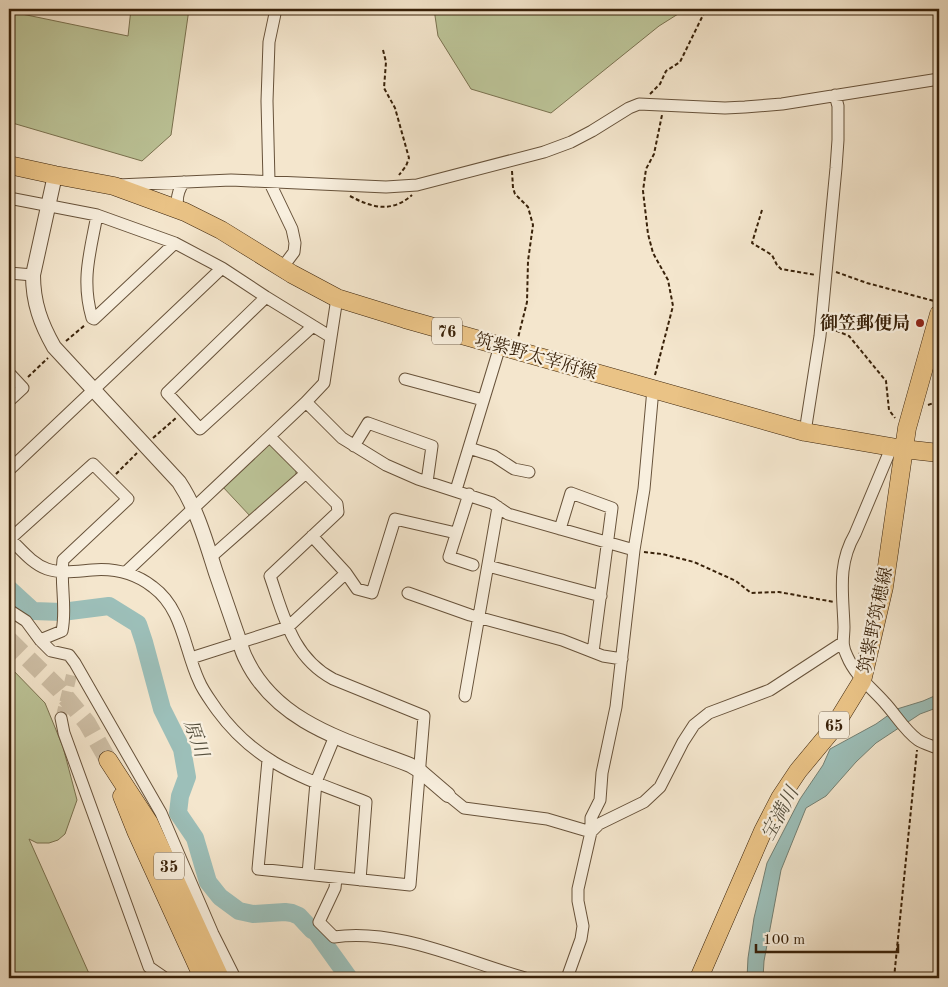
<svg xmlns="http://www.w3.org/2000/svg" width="948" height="987" font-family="'Old Standard TT','Noto Serif JP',serif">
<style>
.green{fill:#bcc498;stroke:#7a7250}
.water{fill:#9cbfb9;stroke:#748073}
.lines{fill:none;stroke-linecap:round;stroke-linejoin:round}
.river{stroke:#9cbfb9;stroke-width:18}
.minor-tunnel{stroke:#cebfa6;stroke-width:11;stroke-dasharray:11 5.5;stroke-linecap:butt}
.primary-tunnel{stroke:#cebfa6;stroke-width:18;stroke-dasharray:18 9;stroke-linecap:butt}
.minor-casing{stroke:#67523a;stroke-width:13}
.tertiary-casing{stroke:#67523a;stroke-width:16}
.primary-casing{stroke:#382109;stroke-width:19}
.path{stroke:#382109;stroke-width:2;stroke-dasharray:4 2.5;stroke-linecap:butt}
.minor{stroke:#f8efde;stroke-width:11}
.tertiary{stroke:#f8efde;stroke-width:14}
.primary{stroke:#eac386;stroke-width:18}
.poi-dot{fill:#8f2418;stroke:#f8efde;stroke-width:2}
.labels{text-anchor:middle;stroke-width:4.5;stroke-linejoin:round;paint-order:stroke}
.shield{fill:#f8efde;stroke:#725f49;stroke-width:1}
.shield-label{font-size:16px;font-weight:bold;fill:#382109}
.poi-label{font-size:18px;font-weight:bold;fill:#382109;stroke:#f8efde;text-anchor:end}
.street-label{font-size:18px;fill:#382109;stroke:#f8efde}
.water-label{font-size:19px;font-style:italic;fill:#56503e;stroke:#f8efde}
</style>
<rect width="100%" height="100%" fill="#f4e6cd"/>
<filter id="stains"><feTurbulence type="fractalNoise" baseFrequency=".004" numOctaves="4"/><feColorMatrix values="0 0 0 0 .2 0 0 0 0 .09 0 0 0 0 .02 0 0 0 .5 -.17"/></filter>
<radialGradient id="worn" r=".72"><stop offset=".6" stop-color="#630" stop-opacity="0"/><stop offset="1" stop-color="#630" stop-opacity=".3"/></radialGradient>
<path class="green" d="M131 9H189L171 135 142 161 9 122V19L17 13 128 36Z
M434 9H686L659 26 551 113 471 89 438 36Z
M267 445 274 446 296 468V476L251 517 222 486Z
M9 666 45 703 63 747 77 800 65 834 58 840 49 843H37L29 839 91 978H9Z"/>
<path class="water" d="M939 694V707L920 714 876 743 856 762 826 796 806 808 781 870 764 961 763 978H747L748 958 754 918 767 863 800 799 823 765 830 749 876 724 897 709 923 701Z"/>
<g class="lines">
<path class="river" d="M9 589 33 611 62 612 109 606 138 624 144 642 162 709 182 749 187 777 180 796 178 813 195 838 208 882 220 897 239 911 253 914 285 912 292 913 299 916 312 930 316 932 349 978"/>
<path class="minor-tunnel" d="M61 718 72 673"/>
<path class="primary-tunnel" d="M9 640 59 689 87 723 108 760"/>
<g class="minor-casing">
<path id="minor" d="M276 9 269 42 267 101 269 181 292 229 295 243 294 252 282 268
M118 185 231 180 386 187 417 185 544 152 571 142 592 131 629 108 639 104 725 108 745 107 782 104 939 79
M9 198 97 215 175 243 222 268 266 297 331 337
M178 209C176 199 178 190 184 182
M97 215C90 253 81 280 92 318L94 319 175 243
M9 273 33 275
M266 297 167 393 200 429 313 326
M9 373 23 388 9 401
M405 379 483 400
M306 402 342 438 386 465 418 479 492 503 508 514 634 550
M805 432 820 336 836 168 838 140V106L835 95
M354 446 368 423 432 446 427 482
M892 446 855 534C837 565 843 593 844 627 844 639 841 644 847 656 855 676 872 688 885 703 896 715 905 731 918 740 924 744 933 746 939 749
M469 448 494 456 514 469 529 472
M9 470 222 268
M456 490 500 346
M469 494 449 557 473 565
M560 529 571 493 612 508 593 652
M9 538C21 549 31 563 47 569 61 574 78 571 92 570 115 568 135 573 153 587 183 609 184 649 199 681 203 691 211 701 217 710 258 766 305 778 366 802L360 880
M10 539 93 464 128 499 63 560C60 584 67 608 62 631L40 640
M211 557 306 473
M488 566 601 596
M126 572 306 402 324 383 337 298
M346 573 357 589 372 593 395 519 456 533
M408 593 470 615 562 640 603 656 622 659
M9 610 26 621 40 640 51 651 69 655 75 663 161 813 213 934 235 978
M191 658 288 627 346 573 312 536
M465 696 498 507
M61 718 64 733 149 967 165 978
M268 760 258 869 410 885 424 716 333 679C292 657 284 616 270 576L338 512 337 504 270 437
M448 795 464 808 547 819 591 832
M591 832 599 824 644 802 660 787 683 742 694 725 709 713 770 690 842 643
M308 874 316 782 335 736
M336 878 335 888 319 922 334 937C398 928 464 961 525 978
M567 978 581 939 583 926 578 901V889L591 832V818L600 800 602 773 616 707 634 550 644 489 653 389"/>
</g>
<g class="tertiary-casing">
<path id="tertiary" d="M55 175 33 275C33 303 41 324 54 347L179 482C197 509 206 542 216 573 223 593 230 614 237 634 240 642 242 652 246 659 277 724 348 741 410 765L420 771 448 795"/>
</g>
<g class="primary-casing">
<path id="primary" d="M9 165 55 175 114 186 185 212 221 230 292 274 337 298 405 319 805 432 903 449 939 453
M108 760 149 823 220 978
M122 796 136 831 203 978
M699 978 763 831 780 798 798 771 832 730 862 681 884 587 907 428 939 314"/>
</g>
<path class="path" d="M383 50 386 62 384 88 395 108 409 158 406 166 399 175
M650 94 660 84 666 71 680 62 706 9
M512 171 513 188 515 194 528 207 533 225 528 261 527 302 518 338
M350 196C372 208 392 213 412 195
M762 210 752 243 772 255 777 265 781 269 816 275
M836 272 867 283 934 301
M830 328 849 336 886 381 889 410 895 418
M66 341 85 325
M655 375 673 306 668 280 653 253 648 234 643 191 646 169 654 154 662 115
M28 377 48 358
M928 405 939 401
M153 438 176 418
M116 474 137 453
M644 552 662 554 694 562 736 581 751 593 779 592 834 602
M894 978 917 750"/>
<use href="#minor" class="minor"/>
<use href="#tertiary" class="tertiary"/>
<use href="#primary" class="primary"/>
</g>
<circle class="poi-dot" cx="920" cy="323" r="5"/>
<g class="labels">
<g class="shield">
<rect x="432" y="317.5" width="30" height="27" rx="4"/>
<rect x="819" y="711.5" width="30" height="27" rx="4"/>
<rect x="154" y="852.5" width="30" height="27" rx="4"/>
</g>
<g class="shield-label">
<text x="447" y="337">76</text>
<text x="834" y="731">65</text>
<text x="169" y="872">35</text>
</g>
<g class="poi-label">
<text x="910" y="329">御笠郵便局</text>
</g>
<g class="street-label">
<text transform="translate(536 356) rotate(16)" y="6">筑紫野太宰府線</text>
<text transform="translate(875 620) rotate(-78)" y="6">筑紫野筑穂線</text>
</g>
<g class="water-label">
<text transform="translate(197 738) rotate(71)" y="7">原川</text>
<text transform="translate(779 813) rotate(-62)" y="7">宝満川</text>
</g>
</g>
<rect width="948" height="987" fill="none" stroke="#f4e6cd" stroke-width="30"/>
<rect x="10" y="10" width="928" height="967" fill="none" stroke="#382109" stroke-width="2.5"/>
<rect x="15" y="15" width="918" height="957" fill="none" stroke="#382109"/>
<path d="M756 944v8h142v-8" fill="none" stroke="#382109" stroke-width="2.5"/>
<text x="763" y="944" font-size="15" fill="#382109" stroke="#f8efde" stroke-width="4" paint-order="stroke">100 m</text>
<rect width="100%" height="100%" filter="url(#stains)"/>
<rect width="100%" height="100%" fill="url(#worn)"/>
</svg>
